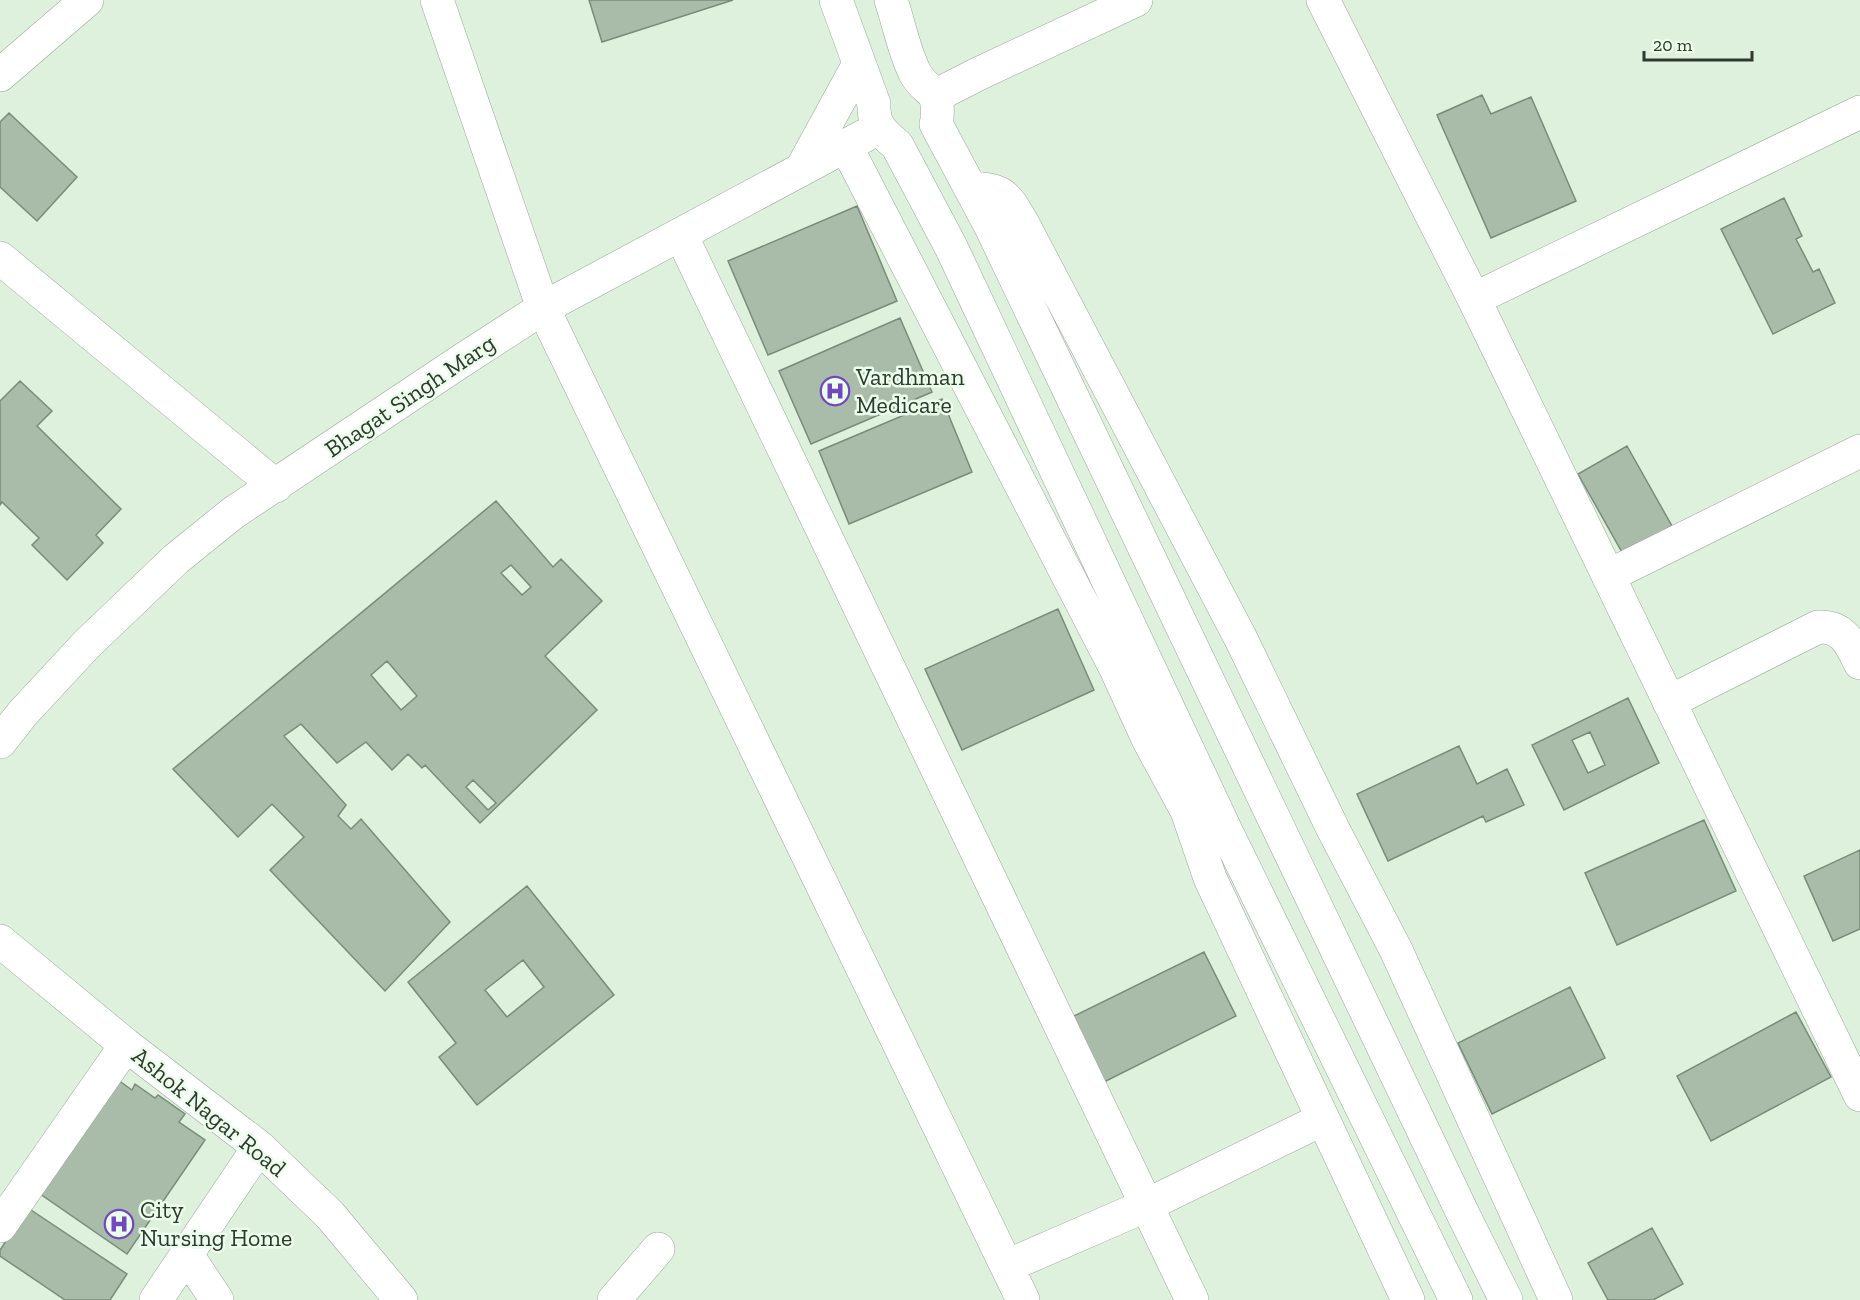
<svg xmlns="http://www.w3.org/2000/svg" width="1860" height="1300" font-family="'Zilla Slab',serif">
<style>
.building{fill:#a9bcaa;stroke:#798b79;stroke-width:1.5;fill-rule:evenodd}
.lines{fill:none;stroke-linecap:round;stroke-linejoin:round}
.minor-casing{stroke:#97aa98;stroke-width:34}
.minor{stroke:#fff;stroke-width:33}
.labels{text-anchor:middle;stroke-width:5;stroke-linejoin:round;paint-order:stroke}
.poi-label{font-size:24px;fill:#303831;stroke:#eafeea;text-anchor:start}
.street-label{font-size:24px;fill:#303831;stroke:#eafeea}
</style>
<rect width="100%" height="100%" fill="#ddf1dd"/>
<path class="building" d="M589 0H733L602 42Z
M1482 95 1491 114 1531 97 1576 201 1491 238 1437 115Z
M9 113 77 177 37 221 0 187V122Z
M1784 198 1802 236 1796 239 1813 272 1819 269 1835 303 1773 334 1721 229Z
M857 206 897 301 768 355 728 261Z
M900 318 932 392 811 444 779 371Z
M20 381 52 411 37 426 121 509 96 535 103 543 67 580 32 545 39 538 2 502 0 505V401Z
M942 399 972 472 849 524 819 451Z
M1627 446 1672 526 1623 554 1578 474Z
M496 501 553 567 561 559 602 601 545 656 597 710 480 823 425 765 422 768 408 754 392 770 366 742 337 763 301 724 284 736 346 805 338 816 351 829 361 819 450 922 385 991 270 870 304 837 272 804 238 837 173 769ZM511 565 531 587 522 595 501 573ZM387 661 417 696 401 710 371 675ZM473 780 496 803 488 810 466 787Z
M1058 609 1094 690 962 750 925 669Z
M1628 698 1659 763 1564 810 1532 745ZM1590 732 1605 765 1588 773 1572 740Z
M1459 746 1477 784 1507 769 1524 805 1486 822 1483 816 1388 861 1357 794Z
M1704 820 1736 891 1617 945 1585 873Z
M1860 850V929L1833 941 1804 876Z
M527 886 614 995 477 1105 439 1057 456 1043 408 982ZM523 960 544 987 507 1017 485 990Z
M1204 952 1236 1016 1104 1082 1072 1017Z
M1570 987 1605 1058 1492 1114 1458 1043Z
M1796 1012 1831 1077 1711 1141 1677 1076Z
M111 1075 132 1090 135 1084 155 1098 158 1095 185 1114 179 1122 205 1140 127 1254 33 1189Z
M28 1208 127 1274 110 1300H65L0 1256V1250Z
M1652 1228 1683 1284 1653 1300H1608L1588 1263Z"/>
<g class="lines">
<g class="minor-casing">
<path id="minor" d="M437 0 543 308 1023 1300
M836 0 874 104C873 125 882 133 897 145L951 247 1226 831 1456 1300
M891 0C899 24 904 51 915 73 926 94 940 86 937 118
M1323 0 1474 299 1860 1095
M0 75 87 0
M935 96 978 74 1136 0
M936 124 991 227 1465 1218 1506 1300
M846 146 1116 669 1148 739 1187 811 1210 878 1408 1300
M801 170 859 64
M970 188C1005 190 1006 195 1023 224L1241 639 1333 829 1396 950 1556 1300
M681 235 1192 1300
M0 258 276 486
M1474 299 1860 112
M1608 576 1860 451
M1669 702 1818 627C1843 626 1850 642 1860 663
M0 742 22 714 87 644 176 559 233 513 461 361 543 308 864 136
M0 941 126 1045 259 1147 330 1215 401 1300
M0 1226 126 1045
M187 1255 217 1300
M1007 1266 1145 1206 1323 1119
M156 1300 259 1147
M614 1300 658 1249"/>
</g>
<use href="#minor" class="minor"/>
</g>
<defs>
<g id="hospital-ring" transform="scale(1.5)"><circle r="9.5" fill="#eafeea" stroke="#7347c0" stroke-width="1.5"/><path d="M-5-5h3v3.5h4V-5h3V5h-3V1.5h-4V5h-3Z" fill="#7347c0"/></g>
</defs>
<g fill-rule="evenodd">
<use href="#hospital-ring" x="835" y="391"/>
<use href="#hospital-ring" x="119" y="1224"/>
</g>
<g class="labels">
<g class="poi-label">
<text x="856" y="385">Vardhman<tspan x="856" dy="28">Medicare</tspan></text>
<text x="140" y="1218">City<tspan x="140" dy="28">Nursing Home</tspan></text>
</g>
<g class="street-label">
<text transform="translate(410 396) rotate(-34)" y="8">Bhagat Singh Marg</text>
<text transform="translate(209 1112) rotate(39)" y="8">Ashok Nagar Road</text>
</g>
</g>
<path d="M1644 51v9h108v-9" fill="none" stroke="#303831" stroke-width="3"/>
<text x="1653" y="51" font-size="18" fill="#303831" stroke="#eafeea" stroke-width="4.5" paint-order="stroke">20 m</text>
</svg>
